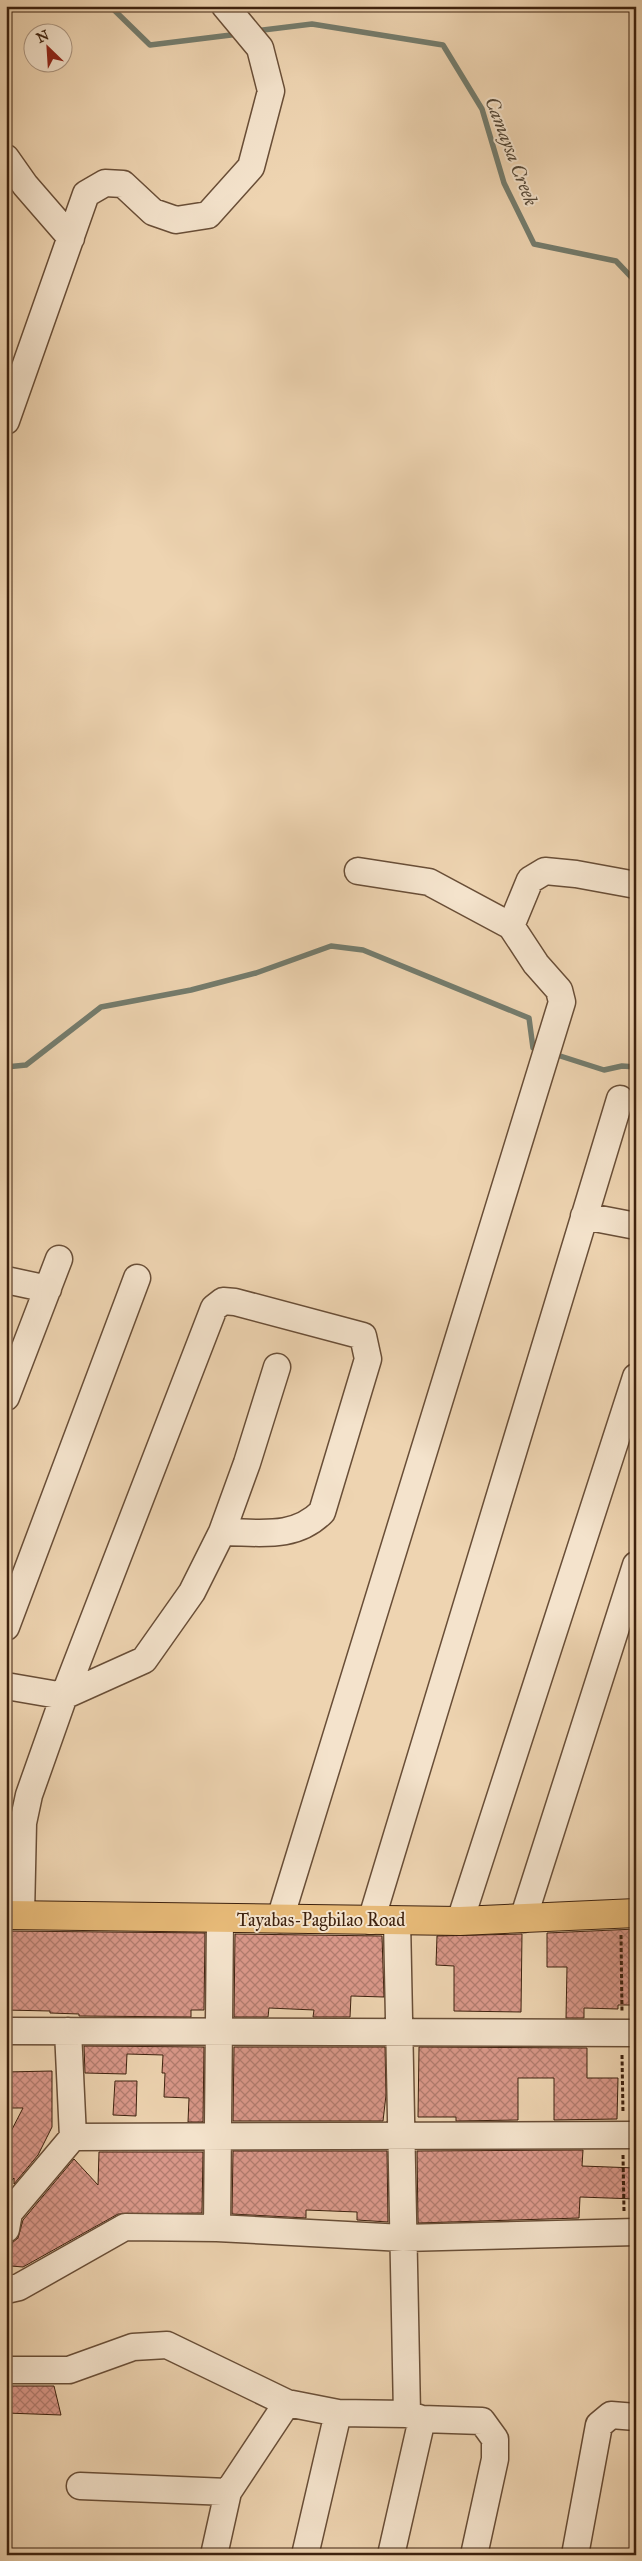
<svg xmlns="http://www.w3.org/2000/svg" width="642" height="2561" font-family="'IM FELL Great Primer',serif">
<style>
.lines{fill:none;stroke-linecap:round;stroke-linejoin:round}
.stream{stroke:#747c6d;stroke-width:5.5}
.building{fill:url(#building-cross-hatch);stroke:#3d210e}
.minor-casing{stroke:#694e37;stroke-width:29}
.major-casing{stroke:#3d210e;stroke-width:30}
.path{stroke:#3d210e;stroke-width:3;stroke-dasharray:4 2.5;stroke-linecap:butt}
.minor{stroke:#f4e3cc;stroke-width:26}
.major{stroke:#e7ba78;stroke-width:28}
.labels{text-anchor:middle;stroke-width:4;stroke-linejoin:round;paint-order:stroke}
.street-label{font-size:18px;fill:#3d210e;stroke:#f4e3cc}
.water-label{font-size:19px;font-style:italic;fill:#544736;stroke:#f4e3cc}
</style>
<defs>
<pattern id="building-cross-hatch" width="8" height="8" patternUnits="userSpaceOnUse" patternTransform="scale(1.25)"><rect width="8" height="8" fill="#da988a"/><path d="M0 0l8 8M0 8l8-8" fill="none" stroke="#b27c6f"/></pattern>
</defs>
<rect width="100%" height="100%" fill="#eed4b1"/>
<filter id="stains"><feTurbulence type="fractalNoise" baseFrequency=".004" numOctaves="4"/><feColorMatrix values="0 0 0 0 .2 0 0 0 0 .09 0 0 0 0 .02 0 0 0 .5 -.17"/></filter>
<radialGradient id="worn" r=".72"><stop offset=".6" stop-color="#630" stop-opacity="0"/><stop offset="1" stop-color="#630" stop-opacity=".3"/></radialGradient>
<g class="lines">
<path class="stream" d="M110 6 150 45 239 34
M255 31 312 24 443 45 482 109 504 183 534 244 616 261 636 282
M554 1054 604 1070 622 1066 636 1067
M6 1067 26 1065 101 1007 191 990 256 973 331 946 363 950 529 1018 533 1048 540 1050"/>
</g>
<path class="building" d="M636 1929V2005H618V2009L584 2008V2018H566L567 1967H547V1933Z
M6 1931 205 1933 204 2010H191V2017L79 2016V2014L50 2013V2011L6 2010Z
M235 1934 382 1936 384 1997 351 1996 350 2017H313L314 2010 269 2008 268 2017H234Z
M522 1934 521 2012 454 2011V1966L436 1965 437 1936Z
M84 2046 204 2047 203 2122H188L189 2098 164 2097 165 2073H162L163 2055 127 2054 126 2074 85 2073Z
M234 2047H385L386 2095 383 2121H233Z
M419 2047 587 2048V2078H618L617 2119 554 2120V2078H518V2120L456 2121V2117H418Z
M52 2071V2127L38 2155 14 2184V2178L6 2187V2141L23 2108H6V2072Z
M115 2081H137L136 2116 113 2115Z
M583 2150 582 2166 636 2168V2199L580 2197 579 2218 418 2223 417 2151Z
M233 2151H387L388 2222 357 2220V2212L306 2210V2218L232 2214Z
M99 2152H203L202 2213 118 2214 23 2267 11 2266 12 2243 18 2238 23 2220 74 2159 98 2185Z
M6 2386H54L61 2415 6 2413Z"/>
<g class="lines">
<g class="minor-casing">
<path id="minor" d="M6 158 25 185 71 238
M6 421 86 194 105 183 123 184 153 212 176 220 208 215 251 167 271 91 260 48 225 6
M358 871 429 882 511 926
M584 1216 636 1226
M6 1280 48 1289
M6 1397 59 1259
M6 1627 137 1278
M6 1686 64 1696 144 1660 192 1592 222 1532 247 1463 277 1367
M21 1915 23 1823 29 1795 64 1696 214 1308 223 1301 235 1302 363 1336 368 1359 322 1512C294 1540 259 1532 222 1532
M280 1919 562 1002 559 990 536 964 511 926 530 880 545 871 576 874 636 885
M523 1919 636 1565
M397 1920 407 2414
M371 1921 620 1099
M460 1921 636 1377
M6 2031 636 2033
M73 2137 636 2135
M217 2228 220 1919
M6 2229 9 2213 73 2137 68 2031
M6 2290 19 2287 125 2227 217 2228 403 2238 636 2232
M6 2370H69L133 2347 167 2345 287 2403 338 2413 407 2414 422 2419 482 2421 495 2439V2459L474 2555
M80 2486 228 2492
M214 2555 228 2492 287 2403
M305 2555 338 2413
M391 2555 422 2419
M575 2555 599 2425 611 2415 636 2417"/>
</g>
<g class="major-casing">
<path id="major" d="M6 1915 460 1921 636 1913"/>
</g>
<path class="path" d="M621 1935 622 2013
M622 2055 623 2113
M623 2155 624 2211"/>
<use href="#minor" class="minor"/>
<use href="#major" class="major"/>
</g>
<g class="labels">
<g class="street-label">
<text x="321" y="1926">Tayabas-Pagbilao Road</text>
</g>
<g class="water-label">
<text transform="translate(512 151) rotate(69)" y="7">Camaysa Creek</text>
</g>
</g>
<rect width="642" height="2561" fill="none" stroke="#eed4b1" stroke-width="25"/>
<rect x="8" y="8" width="627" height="2546" fill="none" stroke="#3d210e" stroke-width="2.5"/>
<rect x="12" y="12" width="617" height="2536" fill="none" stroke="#3d210e"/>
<g transform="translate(48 48) rotate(335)"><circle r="24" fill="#f4e3cc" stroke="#ab9580"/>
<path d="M0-4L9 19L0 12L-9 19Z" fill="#8f2418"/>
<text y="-8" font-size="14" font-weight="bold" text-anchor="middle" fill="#3d210e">N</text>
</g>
<rect width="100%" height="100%" filter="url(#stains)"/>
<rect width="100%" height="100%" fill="url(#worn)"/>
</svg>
